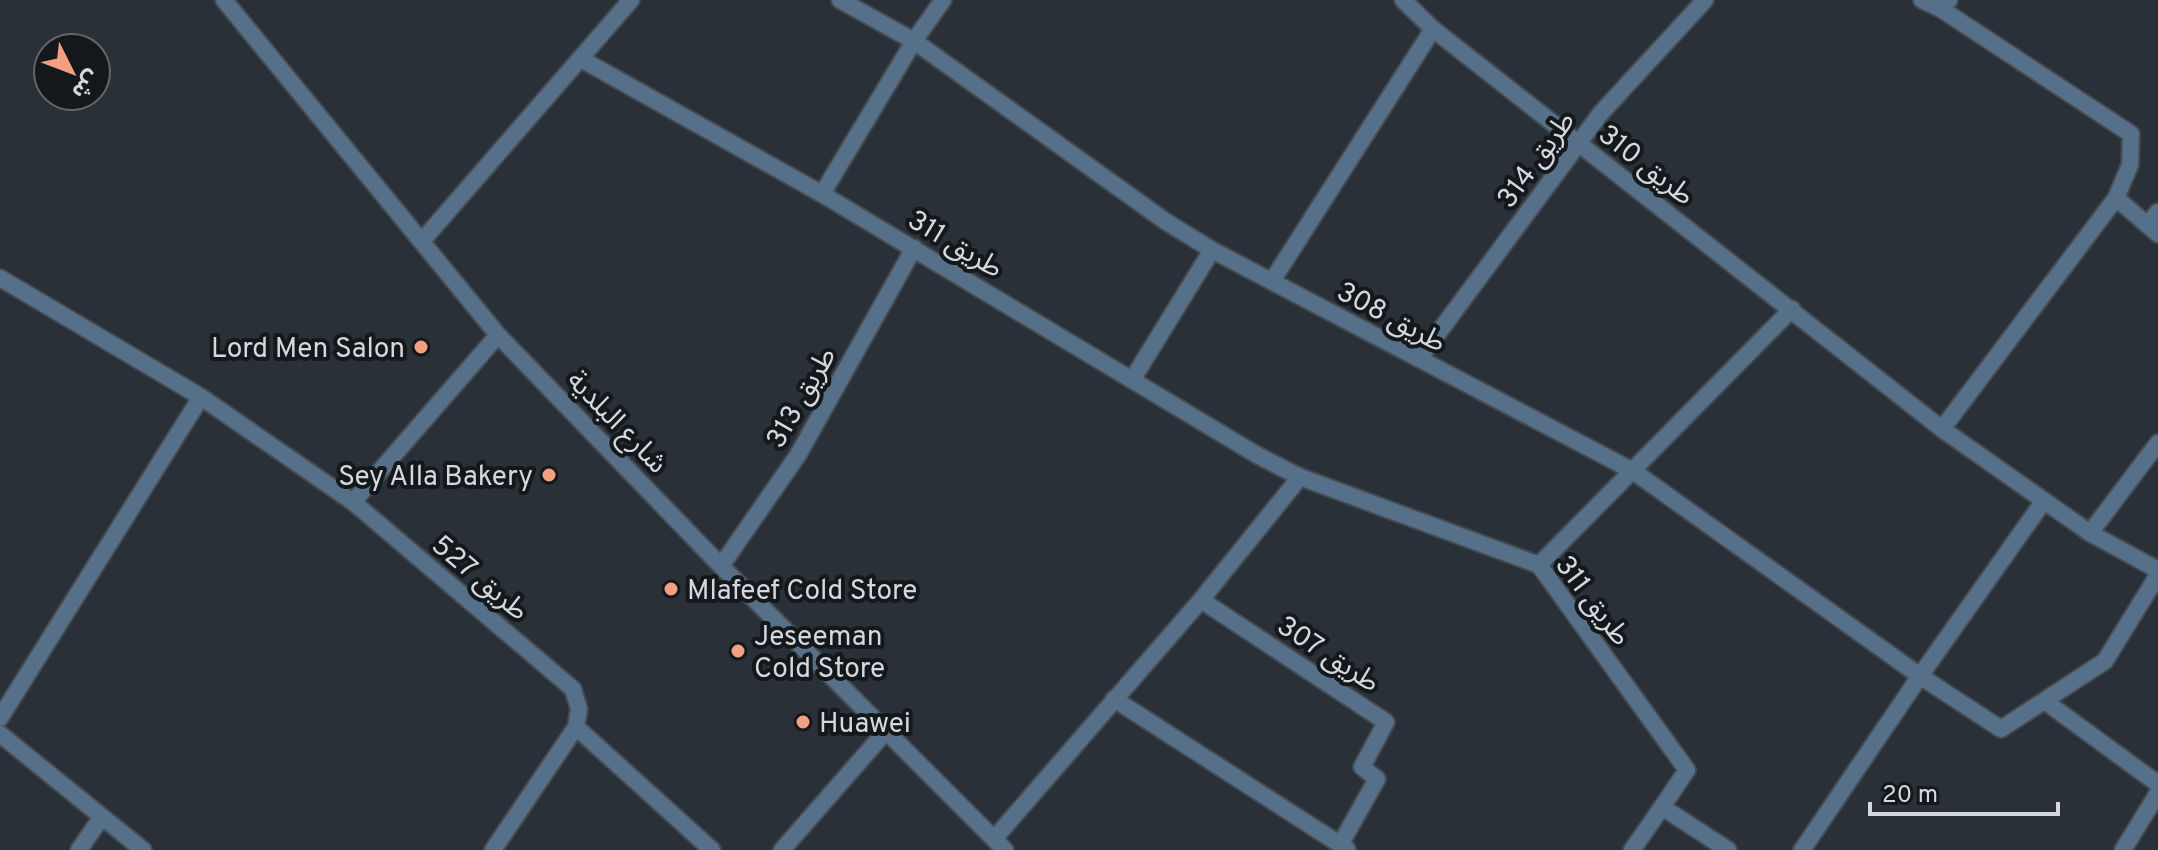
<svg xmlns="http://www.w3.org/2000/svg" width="2158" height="850" font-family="Overpass,'Noto Sans Arabic',sans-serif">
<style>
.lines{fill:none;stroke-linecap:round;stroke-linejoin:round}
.lane-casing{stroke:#444b52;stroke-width:20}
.street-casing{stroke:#444b52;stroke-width:20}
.lane{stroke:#567089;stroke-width:16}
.street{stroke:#567089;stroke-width:16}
.poi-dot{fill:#f39f84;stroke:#14181b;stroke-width:3}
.labels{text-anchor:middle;stroke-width:8;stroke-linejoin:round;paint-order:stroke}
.street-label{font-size:28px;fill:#d4d8dd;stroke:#14181b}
.poi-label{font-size:28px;fill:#d4d8dd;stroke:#14181b;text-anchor:start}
</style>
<rect width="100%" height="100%" fill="#293037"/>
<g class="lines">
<g class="lane-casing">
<path id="lane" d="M2046 702 2158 784
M994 839 1201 600 1300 477"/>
</g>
<g class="street-casing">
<path id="street" d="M224 0 498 335 721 566 1005 850
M840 0 914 41 1165 221 1212 250 1633 471 1920 676 2001 729 2105 661 2158 575
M1403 0 1433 29 1942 429 2090 533 2158 570
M1922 0 1941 9 1949 0
M1941 9 2131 134 2130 165 2116 198 2158 234
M581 59 822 194 1257 455 1300 477 1539 565 1687 770 1662 807 1728 850
M822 194 914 41 943 0
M2147 225 2158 212
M422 241 631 0
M0 278 201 397 353 502 573 689 579 709 576 727 493 850
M1272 281 1433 29
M1419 359 1601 113 1705 0
M1132 380 1212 250
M1942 429 2116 198
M353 502 498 335
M2090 533 2158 443
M1539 565 1792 309
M721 566 798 455 914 248
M1201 600 1386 722 1362 767 1377 779 1340 845
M1114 699 1347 849
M0 718 201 397
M576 727 712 850
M0 734 143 850
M79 850 101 818
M782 850 886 731
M1632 850 1662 807
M1802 850 1920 676 2043 502
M2123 850 2158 793"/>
</g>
<use href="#lane" class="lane"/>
<use href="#street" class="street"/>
</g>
<g class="poi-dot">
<circle cx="421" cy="347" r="8"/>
<circle cx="549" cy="475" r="8"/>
<circle cx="671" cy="589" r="8"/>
<circle cx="738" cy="651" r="8"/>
<circle cx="803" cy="722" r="8"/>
</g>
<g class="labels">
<g class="street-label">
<text transform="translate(1535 159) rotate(-54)" y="10">طريق 314</text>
<text transform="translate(1647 164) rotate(38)" y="10">طريق 310</text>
<text transform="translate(956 243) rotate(31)" y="10">طريق 311</text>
<text transform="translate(1392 316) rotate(28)" y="10">طريق 308</text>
<text transform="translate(800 397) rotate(-60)" y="10">طريق 313</text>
<text transform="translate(618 421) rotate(46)" y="10">شارع البلدية</text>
<text transform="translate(481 577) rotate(40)" y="10">طريق 527</text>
<text transform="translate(1594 600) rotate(53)" y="10">طريق 311</text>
<text transform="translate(1329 653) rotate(33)" y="10">طريق 307</text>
</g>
<g class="poi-label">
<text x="405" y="357" text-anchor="end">Lord Men Salon</text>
<text x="533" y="485" text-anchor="end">Sey Alla Bakery</text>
<text x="687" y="599">Mlafeef Cold Store</text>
<text x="754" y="645">Jeseeman<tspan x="754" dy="32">Cold Store</tspan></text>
<text x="819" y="732">Huawei</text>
</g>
</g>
<g transform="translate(72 72) rotate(132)"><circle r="38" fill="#14181b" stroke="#616569" stroke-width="2"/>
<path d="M0-6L14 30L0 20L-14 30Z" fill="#f39f84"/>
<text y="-12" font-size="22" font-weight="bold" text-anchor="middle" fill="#d4d8dd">ش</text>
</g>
<path d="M1870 802v12h188v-12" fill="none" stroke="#d4d8dd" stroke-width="4"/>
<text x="1882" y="802" font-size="24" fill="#d4d8dd" stroke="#14181b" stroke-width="6" paint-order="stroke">20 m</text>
</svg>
